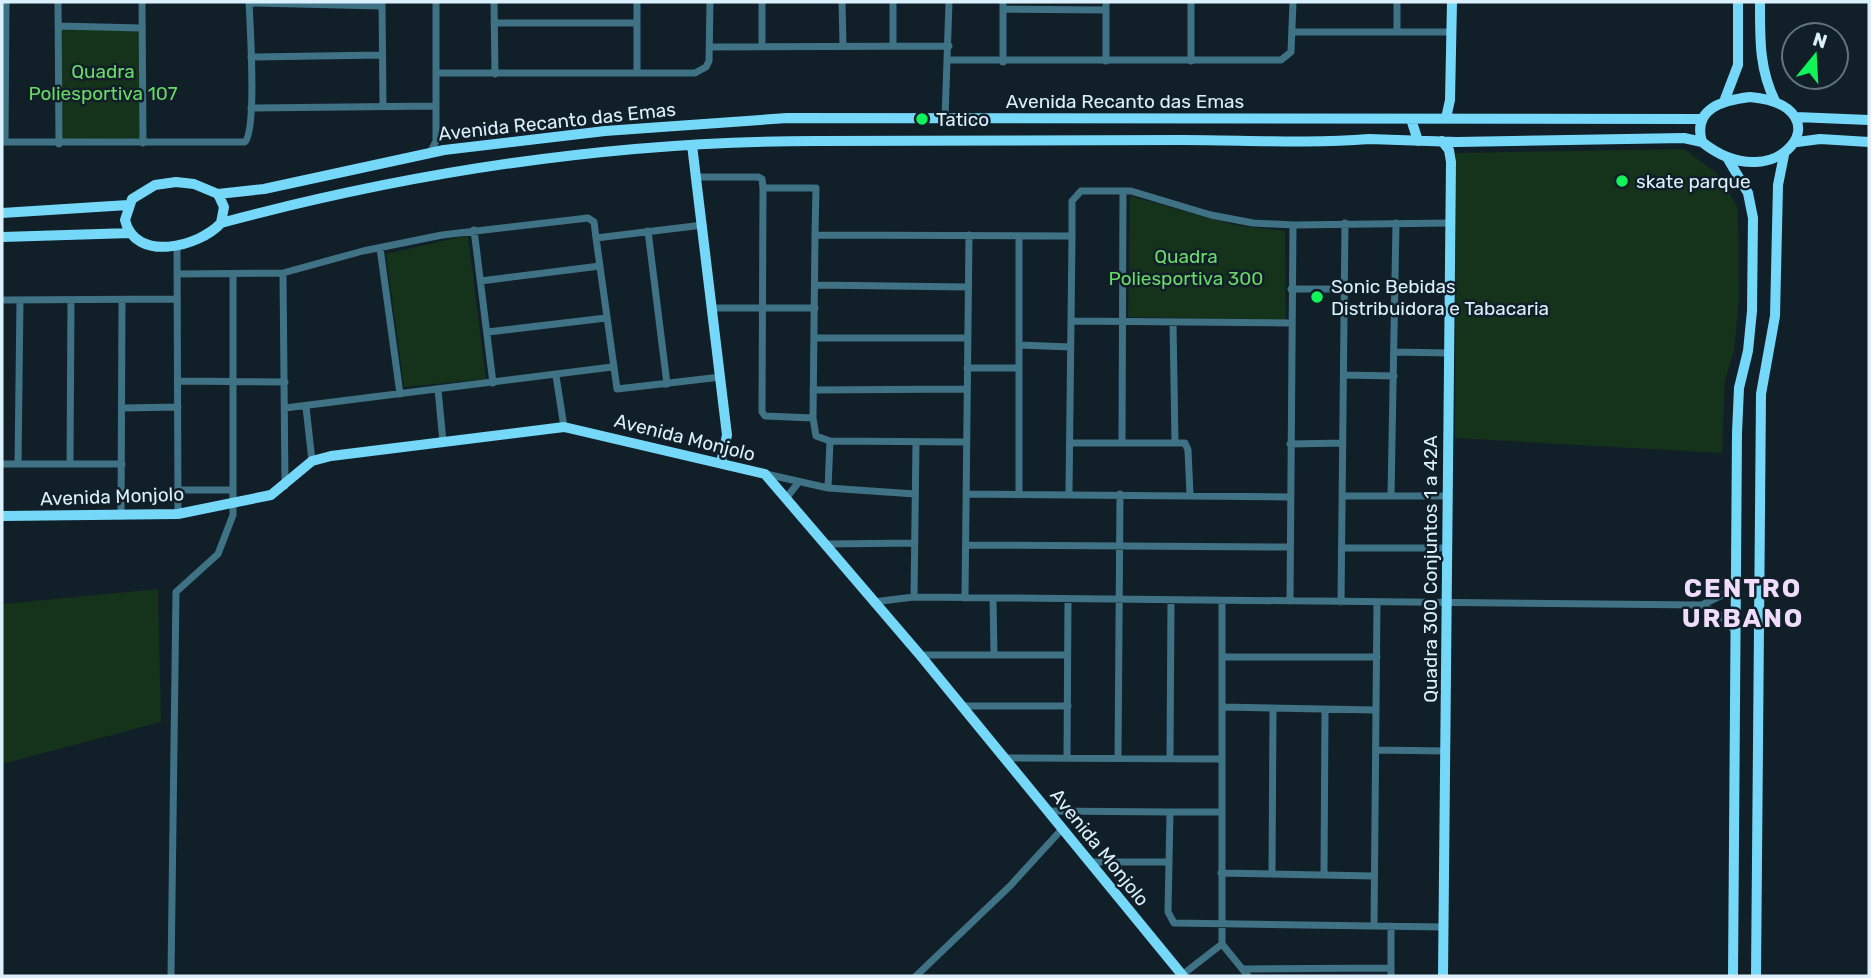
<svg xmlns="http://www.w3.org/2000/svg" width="1871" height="978" font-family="Rubik,sans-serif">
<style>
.green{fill:#15321a}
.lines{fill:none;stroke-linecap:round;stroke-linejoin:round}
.street{stroke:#3f7285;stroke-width:7}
.secondary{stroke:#76d8f9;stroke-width:10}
.poi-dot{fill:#10f45a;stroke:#111f28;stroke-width:2.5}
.labels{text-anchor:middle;stroke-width:5;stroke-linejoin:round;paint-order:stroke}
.park-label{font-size:19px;fill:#6bdb68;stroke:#111f28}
.street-label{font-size:19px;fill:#daf1fd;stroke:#111f28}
.poi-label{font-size:19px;fill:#daf1fd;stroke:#111f28;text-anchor:start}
.district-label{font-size:26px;font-weight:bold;letter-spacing:2px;fill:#f0dcfd;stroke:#111f28}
</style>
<rect width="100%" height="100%" fill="#111f28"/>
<path class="green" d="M61 24 146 25 145 138 59 139Z
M1684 149 1718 174 1738 208 1739 299 1734 351 1725 380 1722 453 1455 438 1456 153Z
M1130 196 1235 225 1285 231 1286 320 1128 317Z
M468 235 486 379 404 387 386 254Z
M158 589 161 722 2 764V604Z"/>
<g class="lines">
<path class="street" d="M58 2 59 144
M142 2 143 143
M382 2 383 106
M494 2 495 74
M637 2V73
M842 2 843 45
M1003 2V62
M1397 2V32
M249 3 382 6
M1003 9 1106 10
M494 23H637
M58 26 142 28
M1293 32H1451
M762 45V2
M893 46V2
M711 47 949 46
M251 57 381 55
M949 60H1281L1291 52 1293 2
M1106 61V2
M1191 61V2
M436 73H695L706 67 709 61 710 2
M251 108 436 106
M945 118 949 2
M2 142H245C257 129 250 25 249 2
M5 142 6 2
M430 153 436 141V2
M697 177H758L762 179 763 188H816L815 235 1072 236V201L1081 191H1131L1211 215 1253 223 1293 225 1450 223
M763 188 762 412 765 416 813 418
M474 230 493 383
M648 231 667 384
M815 235 813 418 816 436 830 441 966 442
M596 238 703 225
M177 247 178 514
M380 248 400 394
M283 273 285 486
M178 274 283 273 363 251 442 235 588 218 594 222 596 238 617 389 721 377
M481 281 600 266
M815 285 968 287
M1291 289H1343
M2 300 177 299
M713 308H815
M1071 321 1290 323
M1173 323 1175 442
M488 332 606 318
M815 338H968
M1019 345 1070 347
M1395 352 1448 353
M967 368H1018
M1344 375 1394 376
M556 376 564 427
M178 381 285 382
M438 389 443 442
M813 390 967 389
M306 407 312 461
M123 408 178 407
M285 408 612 367
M1122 442 1123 191
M1070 443H1185L1188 450 1190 494
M1290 444 1343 443
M70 463 71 301
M2 464H122
M18 464 20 300
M766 474 828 488 915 494
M828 488 830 441
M178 490H233
M1069 492 1072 236
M1019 493V236
M967 494 1289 497
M1342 496H1448
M1391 496 1396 223
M787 497 798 483
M121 516 122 301
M827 544 915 543
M967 545 1289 547
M1342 548H1447
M914 597 916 442
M965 598 969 235
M993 599 994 654
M1222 601V944L1248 976
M1290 601 1293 225
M873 602 914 597 1702 605 1721 616 1735 631
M1341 602 1345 223
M1702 605 1724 594 1735 582
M920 655H1067
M1222 657H1377
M961 706H1068
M1222 707 1375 710
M1376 750 1446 751
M1067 757 1068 599
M1004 758 1221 759
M1118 758 1120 494
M1170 758 1171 601
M1048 811 1170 812
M1221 812H1170L1168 912 1174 923 1444 927
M1090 862H1168
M1221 873 1374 876
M1272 874 1273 710
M1324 875 1325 711
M1374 926 1377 602
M1242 969 1391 968
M1182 975 1222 944
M171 976 176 592 218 554 233 515V274
M916 976 1010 886 1063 828
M1391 976V926"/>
<path class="secondary" d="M1760 2C1760 38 1759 69 1775 101
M1750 97C1848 106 1778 203 1702 142 1692 108 1724 100 1750 97Z
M1725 99 1738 65V2
M1796 117 1869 120
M1446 118 1450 100 1452 2
M1411 119 1418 141
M1442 141 1449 150 1451 162 1443 976
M1797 142 1820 139 1869 142
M692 145 727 435 721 463
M1728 159 1748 193 1753 218 1752 311 1748 351 1739 388 1737 433 1733 976
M176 182 194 184 218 194 224 207 221 223C199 247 135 263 125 220L132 199 155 185Z
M218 194 264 189 444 150 605 131 787 118 1702 119
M2 213 128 205
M221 223C415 171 617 141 817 141 939 140 1061 140 1183 140 1244 140 1308 144 1369 139L1457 142 1684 138 1702 142
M2 237 131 233
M2 516 178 514 271 495 312 461 331 456 564 427 765 474 920 655 1183 976
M1756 976 1761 394 1775 316 1778 185 1784 155"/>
</g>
<g class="poi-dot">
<circle cx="922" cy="119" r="7"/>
<circle cx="1622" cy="181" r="7"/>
<circle cx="1317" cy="297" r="7"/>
</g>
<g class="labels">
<g class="park-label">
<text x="103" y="78">Quadra<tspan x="103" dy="22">Poliesportiva 107</tspan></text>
<text x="1186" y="263">Quadra<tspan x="1186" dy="22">Poliesportiva 300</tspan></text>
</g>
<g class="street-label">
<text x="1125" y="108">Avenida Recanto das Emas</text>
<text transform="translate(557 121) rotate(-6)" y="7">Avenida Recanto das Emas</text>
<text transform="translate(685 437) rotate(14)" y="7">Avenida Monjolo</text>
<text transform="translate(112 496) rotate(-2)" y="7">Avenida Monjolo</text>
<text transform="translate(1430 569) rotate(-90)" y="7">Quadra 300 Conjuntos 1 a 42A</text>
<text transform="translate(1100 847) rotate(51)" y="7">Avenida Monjolo</text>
</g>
<g class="poi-label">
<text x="936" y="126">Tatico</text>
<text x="1636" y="188">skate parque</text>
<text x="1331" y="293">Sonic Bebidas<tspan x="1331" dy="22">Distribuidora e Tabacaria</tspan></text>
</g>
<g class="district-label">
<text x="1743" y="597">CENTRO<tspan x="1743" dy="30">URBANO</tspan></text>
</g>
</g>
<rect width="1871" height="978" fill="none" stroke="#daf1fd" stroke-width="7"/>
<g transform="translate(1815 56) rotate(18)"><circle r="33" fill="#111f28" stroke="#61737d" stroke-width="2"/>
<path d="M0-5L12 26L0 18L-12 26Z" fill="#10f45a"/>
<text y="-10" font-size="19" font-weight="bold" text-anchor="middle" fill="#daf1fd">N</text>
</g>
</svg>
